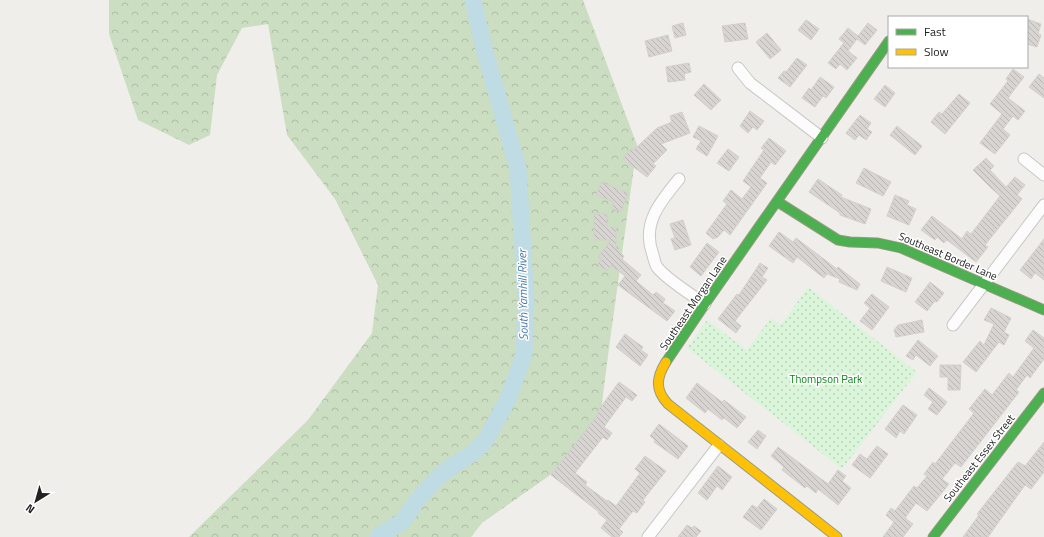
<svg xmlns="http://www.w3.org/2000/svg" width="1044" height="537" font-family="'Titillium Web',sans-serif">
<style>
.forest{fill:url(#forest-crowns)}
.park{fill:url(#park-dots)}
.lines{fill:none;stroke-linecap:round;stroke-linejoin:round}
.river{stroke:#bfdbe3;stroke-width:17}
.building{fill:url(#building-back-hatch);stroke:#d3d0cc}
.street-casing{stroke:#c9c8c7;stroke-width:13}
.fast-casing{stroke:#999a82;stroke-width:11}
.slow-casing{stroke:#999a82;stroke-width:11}
.street{stroke:#fdfcfc;stroke-width:11}
.fast{stroke:#4caf50;stroke-width:9}
.slow{stroke:#ffc107;stroke-width:9}
.labels{text-anchor:middle;stroke-width:3;stroke-linejoin:round;paint-order:stroke}
.street-label{font-size:11px;fill:#222;stroke:#fff}
.park-label{font-size:11px;fill:#0c8416;stroke:#fff}
.water-label{font-size:12px;font-style:italic;fill:#4a7aab;stroke:#fff}
</style>
<defs>
<pattern id="forest-crowns" width="20" height="18" patternUnits="userSpaceOnUse"><rect width="20" height="18" fill="#cbdec1"/><path d="M2 6a3 3 0 1 1 6 0M12 15a3 3 0 1 1 6 0" fill="none" stroke="#aebea6"/></pattern>
<pattern id="park-dots" width="8" height="8" patternUnits="userSpaceOnUse"><rect width="8" height="8" fill="#daf5da"/><path d="M2 2h.1M6 6h.1" fill="none" stroke="#bbd2bb" stroke-width="1.8" stroke-linecap="round"/></pattern>
<pattern id="building-back-hatch" width="6" height="6" patternUnits="userSpaceOnUse"><rect width="6" height="6" fill="#d7d4d2"/><path d="M-1 5l2 2M0 0l6 6M5-1l2 2" fill="none" stroke="#b8b6b4"/></pattern>
</defs>
<rect width="100%" height="100%" fill="#f0eeeb"/>
<path class="forest" d="M109 0H583L637 145 609 348 597 442 482 523 471 537H189L308 420 372 333 378 285 335 199 287 135 268 24 242 28 217 75 210 135 189 145 138 120 109 34Z"/>
<path class="park" d="M808 287 917 372 842 469 687 348 707 320 747 350 771 318 781 325Z"/>
<g class="lines">
<path class="river" d="M378 537 403 521 418 499 437 478 451 467 473 453 486 440 509 397 524 354 526 300 518 169 484 48 473 0"/>
</g>
<path class="building" d="M1027 19 1041 24 1038 34 1041 35 1037 47 1027 44Z
M806 20 819 29 811 40 798 30Z
M683 23 686 35 675 38 672 26Z
M745 23 748 39 725 42 722 26Z
M868 23 877 30 865 45 857 39 848 51 857 58 847 70 840 64 836 69 828 63 844 43 839 39 848 28 858 36Z
M767 33 781 50 770 59 756 42Z
M668 35 672 51 649 57 645 41Z
M797 58 807 65 790 87 778 78 784 71 786 72Z
M689 63 691 72 684 74 685 80 668 82 666 67Z
M1013 69 1024 77 1008 98 1025 111 1018 120 1013 116 1003 129 1010 135 995 154 980 143 1002 114 990 104 1008 81 1006 79Z
M1039 74 1044 78V98L1029 87Z
M820 77 834 87 826 98 823 96 815 107 802 98 809 88 811 90Z
M704 84 721 100 711 110 694 95Z
M885 85 895 93 885 107 874 99Z
M959 94 970 103 945 134 931 122 939 112 942 114Z
M750 111 764 121 757 130 753 127 748 133 740 126Z
M682 112 690 133 661 144 667 150 653 164 656 166 647 177 623 159 631 148 634 150 657 128 672 122 670 116Z
M860 115 871 123 867 129 872 132 866 140 859 135 855 140 846 133Z
M699 126 718 136 707 156 696 149 701 141 693 137Z
M897 126 922 146 915 155 890 135Z
M769 138 786 151 775 165 771 162 760 178 767 183 730 235 724 230 718 237 713 239 706 233 727 204 723 201 731 190 742 199 751 187 743 181 764 150 761 148Z
M728 149 739 157 729 171 717 163Z
M986 158 994 166 990 170 1006 187 1015 177 1025 185 1017 195 1022 199 985 245 988 247 976 262 947 240 944 243 937 237 935 240 921 230 932 216 962 239 967 231 971 234 1000 196 990 187 973 170Z
M864 168 891 182 883 196 856 183Z
M818 179 842 195 841 197 871 209 865 224 840 215V213L809 192Z
M601 182 628 193 621 212 611 208 614 202 596 195Z
M895 195 909 201 907 205 916 209 909 225 887 216Z
M594 214H607V227H616V249L624 256 622 259 641 275 636 281 653 295 656 292 665 299 663 303 675 311 667 321 618 285 625 276 611 265 607 271 598 264 602 259 598 257 611 240H594Z
M683 220 691 245 675 250 671 239 675 238 670 224Z
M779 232 793 242 796 238 837 269 838 267 860 284 857 290 839 282 840 279 827 274 824 278 797 257 793 263 769 246Z
M1044 239V280L1035 273 1031 279 1020 270Z
M707 243 719 252 701 276 690 267Z
M760 263 768 268 762 277 767 280 735 321 741 326 736 333 718 319 737 294 739 295Z
M887 267 912 278 906 292 881 281Z
M930 282 944 293 937 302 935 301 927 311 915 302Z
M872 294 889 307 872 330 860 321 870 308 864 303Z
M991 308 1011 318 1004 332 1009 335 1004 345 999 342 976 372 963 362 980 341 984 345 994 324 984 320Z
M922 320 924 332 896 337 894 330 898 325Z
M1033 330 1044 338V359L1030 378 1027 375 1016 390 1019 392 961 467 955 463 942 479 949 484 927 511 916 503 905 518 913 524 903 537H883L894 522 886 515 891 508 895 511 914 486 917 488 927 476 924 474 933 462 935 464 974 413 969 409 985 389 992 395 1009 373 1013 377 1034 348 1025 341Z
M625 334 643 347 641 350 648 355 640 366 616 347Z
M918 340 938 356 930 366 916 355 913 360 906 356Z
M940 365H961L960 390H948V377H940Z
M619 382 637 395 632 401 626 397 604 427 612 433 607 440 603 437 575 473 587 482 585 485 607 501 608 500 616 506 640 473 635 469 645 456 666 471 643 500 645 502 637 513 633 511 619 529 623 532 619 537H612L601 528 607 520 598 513 599 512 551 475 599 413 597 412Z
M697 383 722 402 724 400 746 417 737 428 724 418 722 420 708 409 705 413 686 398Z
M929 388 947 402 937 415 928 409 933 402 924 395Z
M903 405 917 415 904 434 900 431 896 438 885 429Z
M659 424 688 446 678 459 654 442 655 440 650 436Z
M758 430 766 436 757 449 748 442Z
M1044 442V472L1031 489 1025 485 988 537H963L979 515 977 514 1018 462 1025 466Z
M877 446 888 454 870 478 852 465 860 454 867 459Z
M778 447 828 484 838 470 846 476 842 481 851 488 838 505 818 489 816 493 807 486 805 488 782 470 784 467 771 456Z
M718 466 732 477 722 490 717 486 707 500 698 493Z
M764 499 777 509 761 530 743 517 752 505 757 508Z
M687 525 692 528 694 526 701 531 696 537H678Z"/>
<g class="lines">
<g class="street-casing">
<path id="street" d="M738 68 750 83 822 138
M1024 159 1044 175
M679 179C660 202 641 224 653 255 654 259 655 264 657 267 667 280 692 295 705 304
M953 325 1044 205
M648 537 719 445"/>
</g>
<g class="fast-casing">
<path id="fast" d="M778 202 838 240 850 242 878 243 901 248 1044 310
M666 362 705 304 889 41
M933 537 1044 393"/>
</g>
<g class="slow-casing">
<path id="slow" d="M666 362C656 378 655 390 668 404L837 537"/>
</g>
<use href="#street" class="street"/>
<use href="#fast" class="fast"/>
<use href="#slow" class="slow"/>
</g>
<g class="labels">
<g class="street-label">
<text transform="translate(948 256) rotate(23)" y="4">Southeast Border Lane</text>
<text transform="translate(693 303) rotate(-56)" y="4">Southeast Morgan Lane</text>
<text transform="translate(979 458) rotate(-52)" y="4">Southeast Essex Street</text>
</g>
<g class="park-label">
<text x="826" y="383">Thompson Park</text>
</g>
<g class="water-label">
<text transform="translate(523 295) rotate(-91)" y="4">South Yamhill River</text>
</g>
</g>
<rect x="888" y="16" width="140" height="52" fill="#ffffff" stroke="#a7a7a7"/>
<rect x="896" y="29" width="20" height="6" fill="#4caf50" stroke="#a7a7a7"/>
<text x="924" y="36" font-size="12" fill="#222222">Fast</text>
<rect x="896" y="49" width="20" height="6" fill="#ffc107" stroke="#a7a7a7"/>
<text x="924" y="56" font-size="12" fill="#222222">Slow</text>
<g transform="translate(36 501) rotate(217)" stroke="#ffffff" stroke-width="3" paint-order="stroke">
<path d="M0-3L7 15L0 10L-7 15Z" fill="#222222"/>
<text y="-6" font-size="11" font-weight="bold" text-anchor="middle" fill="#222222">N</text>
</g>
</svg>
